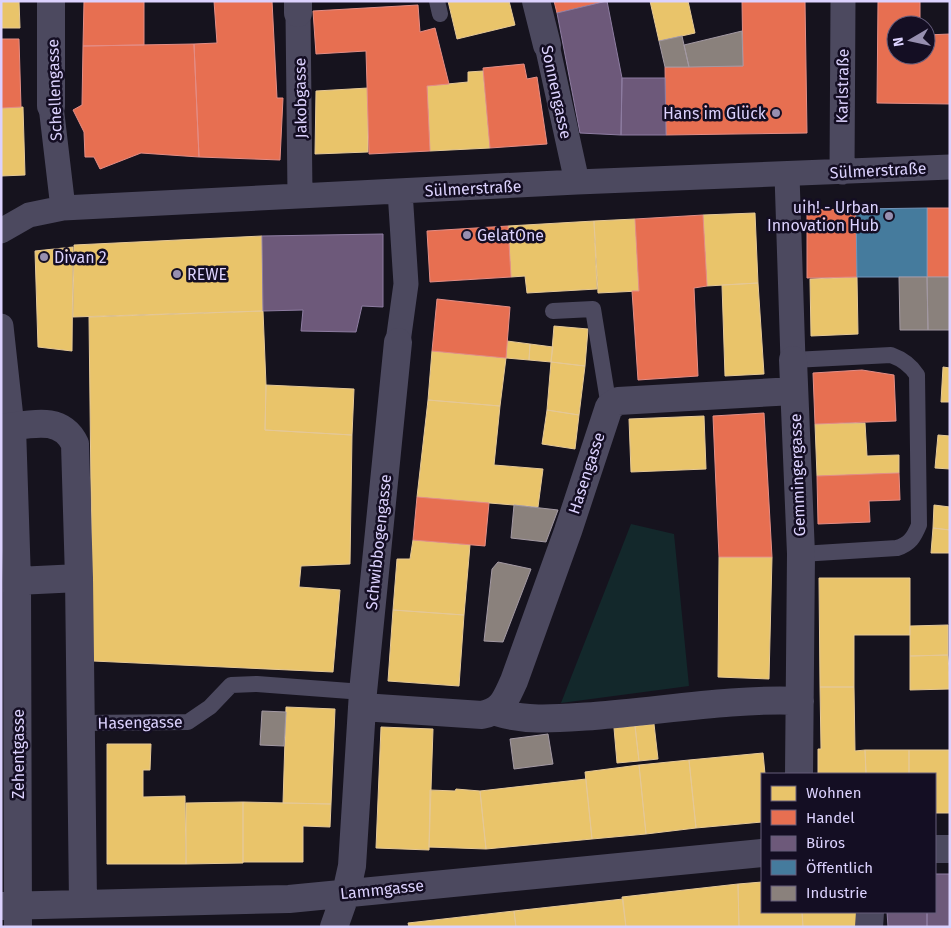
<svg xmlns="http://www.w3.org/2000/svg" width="951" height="928" font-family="'Fira Sans',sans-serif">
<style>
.green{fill:#13282b}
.homes{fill:#e9c46a;stroke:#e5c896}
.shops{fill:#e76f51;stroke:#e48d85}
.offices{fill:#6d597a;stroke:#8e7da2}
.public{fill:#457b9d;stroke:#7295ba}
.industry{fill:#8a817c;stroke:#a399a3}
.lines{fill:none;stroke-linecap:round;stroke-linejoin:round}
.service{stroke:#4c495f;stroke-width:16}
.pedestrian{stroke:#4c495f;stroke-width:25}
.minor{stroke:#4c495f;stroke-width:28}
.poi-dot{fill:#978fb0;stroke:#140e23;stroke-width:2}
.labels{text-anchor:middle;stroke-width:5;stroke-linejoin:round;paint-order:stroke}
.street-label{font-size:16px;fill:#dcd2fe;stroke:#140e23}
.poi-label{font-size:16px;fill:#dcd2fe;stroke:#140e23;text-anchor:start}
</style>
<rect width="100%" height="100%" fill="#16131e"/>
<path class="green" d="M631 524 674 534 689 686 561 703Z"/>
<path class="homes" d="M1 1H19L20 28H1Z
M448 1H509L515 25 457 39Z
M650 1H688L695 33 659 41Z
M483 71 490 148 430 151 427 86 468 82V72Z
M368 88V152L315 154 316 91Z
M23 107 25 175 1 176V108Z
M755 213 758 283 707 286 703 215Z
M635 219 639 291 598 293 594 221Z
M594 221 597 289 527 293 525 276 511 277 508 226Z
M262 236 263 311 73 317 74 245Z
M73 247 72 351 38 347 35 251Z
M857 277 858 334 811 336 810 279Z
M758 283 764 374 725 376 722 285Z
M263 311 266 385 265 430 352 435 350 564 301 566 299 587 340 590 333 672 93 661 89 317Z
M554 326 588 329 585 366 551 362Z
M507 341 530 344 529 360 506 358Z
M530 344 553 347 551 362 529 360Z
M432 351 506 358 500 406 428 400Z
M551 362 585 366 579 415 547 410Z
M943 367 950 368V402H941Z
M266 385 354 389 352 435 265 430Z
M428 400 500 406 494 465 543 469 538 507 417 497Z
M547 410 579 415 575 449 542 444Z
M704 416 706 469 631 472 629 419Z
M865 423 867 456 899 455V473L817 476 815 424Z
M938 435 950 436V469L935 468Z
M934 505 950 507V530L933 528Z
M933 528 950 530V553H931Z
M413 540 470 545 464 615 393 610 397 559H410Z
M719 557H772L769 679 718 677Z
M819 578H910V635H854V687H820Z
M393 610 464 615 459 686 388 681Z
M948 625V655L910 656V626Z
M948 655 950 689 910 690V656Z
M820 687H854L855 751 865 750 866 774H818V749H821Z
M286 707 335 709 331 804 283 803Z
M654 724 658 759 639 761 635 726Z
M635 726 639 761 617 763 614 728Z
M381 727 433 729 429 850 376 848Z
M107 744H151L150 770H143V797L185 796 186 864H107Z
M865 750H909V774H866Z
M909 750H950V813H935V774H909Z
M763 753 765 774H762V822L696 828 689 760Z
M689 760 696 828 646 834 639 765Z
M639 765 646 834 592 839 585 772Z
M586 779 592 839 486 849 480 791Z
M456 789 480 791 486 849 429 847 430 790 455 791Z
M243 802 331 804 330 827 303 826V862H243Z
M243 802V863L186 864V803Z
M762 882V912H802L803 927H739L738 884Z
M738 884 739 927H626L622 897Z
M623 899 626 927H516L514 911Z
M514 911 516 927H409L408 923Z
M802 912H860V927H803Z"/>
<path class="shops" d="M84 1H144V45L83 46Z
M214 1H272L277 98H283L280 160 199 157 194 44 217 43Z
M554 1H608L557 13Z
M742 1H805L807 133 666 135 665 67 743 66Z
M878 1H920V25H896V55H926V35L950 34V104L877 103Z
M418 5 420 32 435 28 449 84 427 86 430 151 369 154 366 51 316 54 313 11Z
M1 39H19L21 107 1 108Z
M194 44 199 157 141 153 100 169 94 157H85L84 132 73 110 82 105 83 46Z
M524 64 527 79 537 77 547 144 490 148 483 68Z
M927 208H950V277H927Z
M856 209 857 277 807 278V210Z
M703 215 707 286 694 288 698 376 638 380 632 291H639L635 219Z
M508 226 511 277 430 282 427 231Z
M437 299 510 307 506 358 432 351Z
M862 370 894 375 896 421 815 424 813 373Z
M764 413 772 557H719L713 416Z
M899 473 900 500 869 501 870 522 818 524 817 476Z
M417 497 489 503 485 546 413 540Z"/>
<path class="offices" d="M607 1 622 78 621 135 580 133 557 13Z
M622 78H665L666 135H621Z
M383 234V307L362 306 356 332 301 331 303 310 263 311 262 236Z
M935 874H950V927H927V912H935Z
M887 912H927V927H888Z"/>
<path class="public" d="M927 208V277H857L856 209Z"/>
<path class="industry" d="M742 31 743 66 689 67 684 45Z
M682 36 689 67H665L659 41Z
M899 277H927L928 330H900Z
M927 277H950V330H928Z
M514 505 558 510 546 542 511 538Z
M498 562 531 569 503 642 484 641 492 569Z
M262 711 286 712 284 746 260 745Z
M548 734 553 764 514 769 510 739Z"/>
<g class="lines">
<path class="service" d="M437 1 440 14
M553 311 593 309 609 407
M793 360 891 355C902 359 910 364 917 375L919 525C914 537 910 544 897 548L801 554
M82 723 188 722 210 707 231 685 257 684 363 692"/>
<path class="pedestrian" d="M298 13 300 195
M547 45 577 182
M51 106 63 208
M842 172 843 1
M787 175 793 360
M1 231 29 215 63 208 577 182 950 167
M1 326 12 427
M398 342 406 284 400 191"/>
<path class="minor" d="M536 1 547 45
M298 13V1
M51 106V1
M793 360 801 554 799 774
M12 427 17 581 18 927
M1 428C29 425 61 414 75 444L79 578 17 581
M79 578 83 902
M362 707 482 715C503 710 505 700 514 681L568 531 609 407 618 401 794 391
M496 712C527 722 561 718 594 716 661 711 734 698 800 701
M935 849H950
M1 906 289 899 762 853
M334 927 346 893 352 866 363 692 398 342
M869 927 870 912"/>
</g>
<g class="poi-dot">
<circle cx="776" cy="113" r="5"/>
<circle cx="889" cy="216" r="5"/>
<circle cx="467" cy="235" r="5"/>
<circle cx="44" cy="257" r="5"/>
<circle cx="177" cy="274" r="5"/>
</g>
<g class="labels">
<g class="street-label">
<text transform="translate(842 86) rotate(-89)" y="6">Karlstraße</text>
<text transform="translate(54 90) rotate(-92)" y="6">Schellengasse</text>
<text transform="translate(557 92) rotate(78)" y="6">Sonnengasse</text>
<text transform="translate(300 98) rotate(-91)" y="6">Jakobgasse</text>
<text transform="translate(878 170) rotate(-3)" y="6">Sülmerstraße</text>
<text transform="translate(473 188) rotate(-3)" y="6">Sülmerstraße</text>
<text transform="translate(586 473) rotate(-72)" y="6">Hasengasse</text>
<text transform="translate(797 475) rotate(-92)" y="6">Gemmingergasse</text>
<text transform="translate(378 542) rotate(-84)" y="6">Schwibbogengasse</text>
<text transform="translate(140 722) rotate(-1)" y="6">Hasengasse</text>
<text transform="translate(18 754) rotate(-90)" y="6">Zehentgasse</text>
<text transform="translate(382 889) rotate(-6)" y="6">Lammgasse</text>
</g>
<g class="poi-label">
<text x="766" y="119" text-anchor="end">Hans im Glück</text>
<text x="879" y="213" text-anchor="end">uih! - Urban<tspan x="879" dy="18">Innovation Hub</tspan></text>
<text x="477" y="241">GelatOne</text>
<text x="54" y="263">Divan 2</text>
<text x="187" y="280">REWE</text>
</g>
</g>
<rect width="951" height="928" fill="none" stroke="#dcd2fe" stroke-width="5"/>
<rect x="761" y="773" width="175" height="140" fill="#140e23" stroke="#645c7b"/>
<rect x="771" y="786" width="25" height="15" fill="#e9c46a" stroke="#645c7b"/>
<text x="806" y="798" font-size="15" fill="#dcd2fe">Wohnen</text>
<rect x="771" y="810" width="25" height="15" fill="#e76f51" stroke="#645c7b"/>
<text x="806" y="823" font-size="15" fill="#dcd2fe">Handel</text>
<rect x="771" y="836" width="25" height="15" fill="#6d597a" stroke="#645c7b"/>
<text x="806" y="848" font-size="15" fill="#dcd2fe">Büros</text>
<rect x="771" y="860" width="25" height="15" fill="#457b9d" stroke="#645c7b"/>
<text x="806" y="873" font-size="15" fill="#dcd2fe">Öffentlich</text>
<rect x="771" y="886" width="25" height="15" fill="#8a817c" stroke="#645c7b"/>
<text x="806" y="898" font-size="15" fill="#dcd2fe">Industrie</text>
<g transform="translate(911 40) rotate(261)"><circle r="24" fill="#140e23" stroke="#645c7b"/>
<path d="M0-4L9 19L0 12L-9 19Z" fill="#978fb0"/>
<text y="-8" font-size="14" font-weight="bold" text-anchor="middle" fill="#dcd2fe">N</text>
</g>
</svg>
